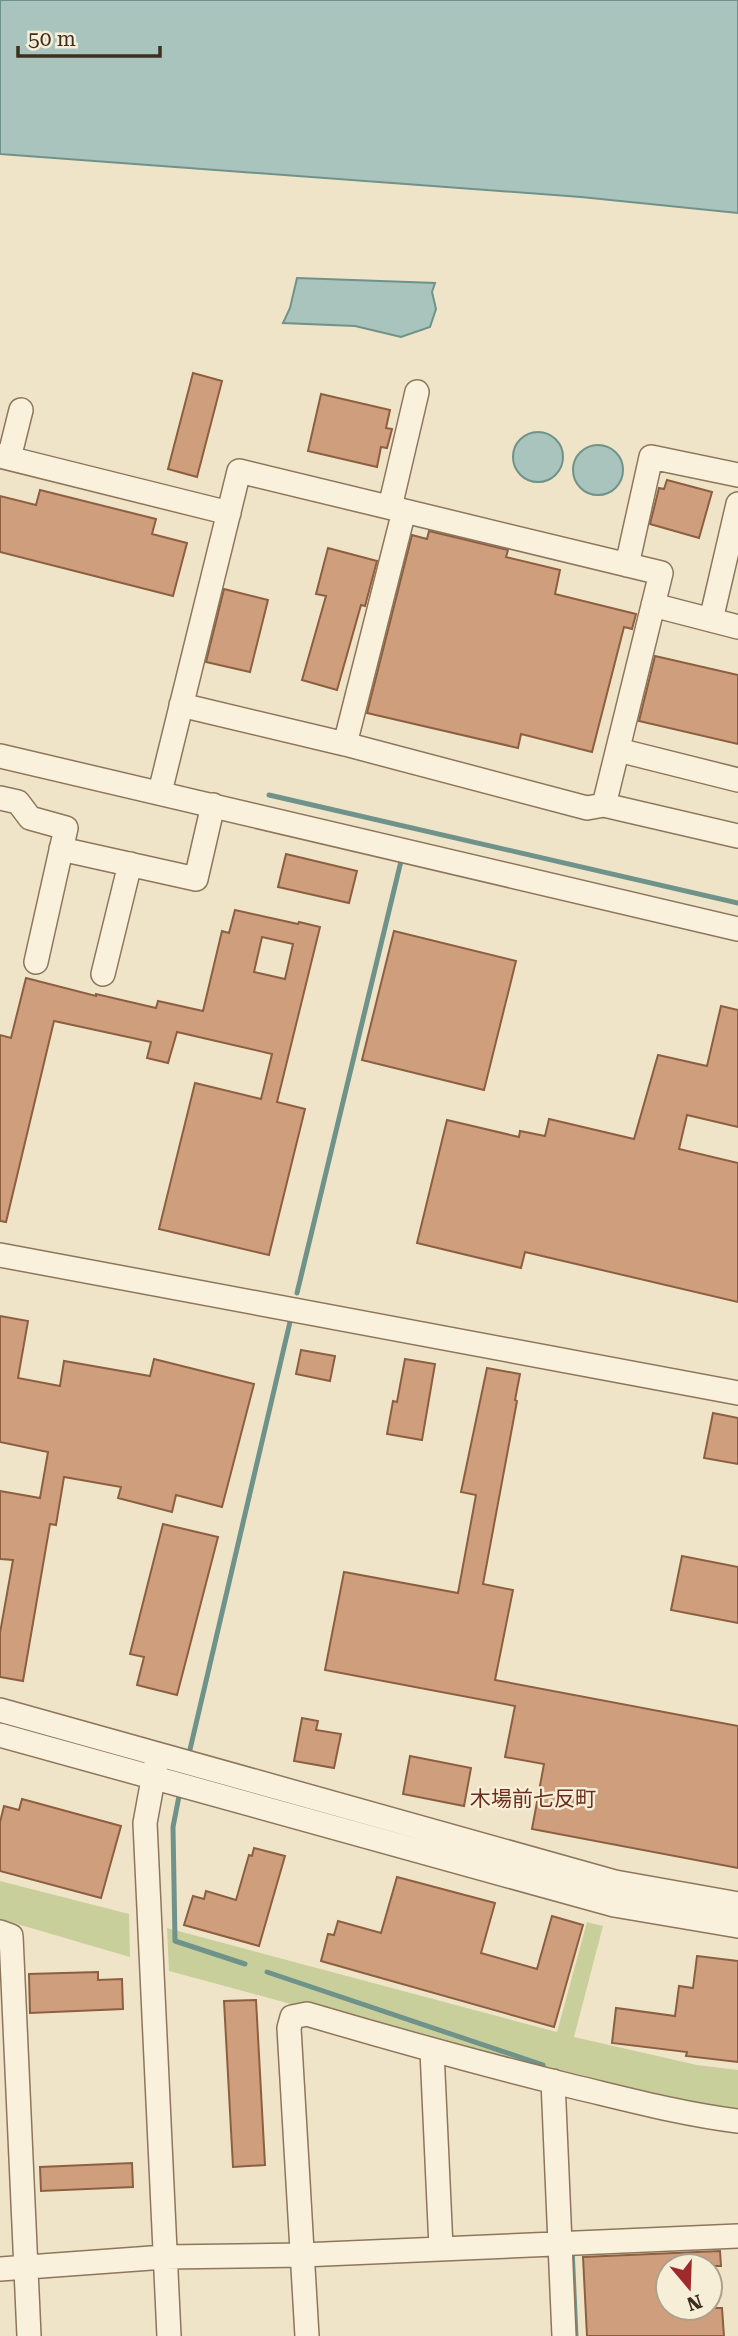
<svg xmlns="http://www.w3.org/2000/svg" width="738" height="2336" font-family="'Roboto Serif','Noto Sans JP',serif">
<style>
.green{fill:#c9cf9b}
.water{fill:#a9c4bc;stroke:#6f938a;stroke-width:2}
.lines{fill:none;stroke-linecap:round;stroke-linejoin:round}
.stream{stroke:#6f938a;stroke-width:5}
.building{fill:#cf9f7d;stroke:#8d5f41;stroke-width:2;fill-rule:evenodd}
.minor-casing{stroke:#8d765c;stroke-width:26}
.minor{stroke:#faf1dc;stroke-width:23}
.labels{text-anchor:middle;stroke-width:5;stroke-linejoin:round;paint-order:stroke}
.quarter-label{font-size:21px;fill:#6b2e1e;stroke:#f7eed8}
</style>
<rect width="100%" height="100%" fill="#f0e4c8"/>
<path class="green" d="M0 1881 129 1914 130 1957 0 1919Z
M587 1922 603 1926 574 2037 697 2065 738 2070V2112L549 2074 169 1971 167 1928 557 2032Z"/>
<path class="water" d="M0 0H738V213L581 197 0 154Z
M297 278 435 283 432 292 436 309 430 327 401 337 355 326 283 323 290 308Z
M513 457a25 25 0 1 1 50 0a25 25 0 1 1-50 0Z
M573 470a25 25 0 1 1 50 0a25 25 0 1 1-50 0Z"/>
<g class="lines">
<path class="stream" d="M269 795 738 903
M297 1293 402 857
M188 1758 290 1322
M180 1791 173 1827 175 1941 245 1964
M267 1972 543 2065
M572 2248 576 2336"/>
</g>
<path class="building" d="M193 373 222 381 197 477 168 469Z
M321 394 390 410 386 428 392 429 387 448 381 447 377 467 308 451Z
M667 480 712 492 699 538 650 524 659 488 664 489Z
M40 490 156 519 152 534 187 543 173 596 0 552V496L36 505Z
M429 531 508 550 506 557 560 570 555 594 636 614 632 629 624 627 592 752 521 734 518 748 367 713 412 535 427 539Z
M328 548 377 561 365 606 361 605 337 690 302 680 326 596 316 594Z
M224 589 268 600 250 672 206 662Z
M655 656 738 675V744L639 721Z
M286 854 357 871 349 903 278 887Z
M235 910 298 924 299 922 320 927 277 1102 305 1109 269 1255 159 1229 195 1083 261 1099 272 1054 177 1032 168 1063 147 1058 151 1042 54 1021 6 1222 0 1221V1035L11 1038 26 978 96 996V994L156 1008 158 1001 203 1011 222 931 229 933ZM262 937 293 944 285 979 254 972Z
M394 931 516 961 484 1090 362 1060Z
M721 1006 738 1010V1127L687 1115 679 1149 738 1163V1302L525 1252 521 1268 417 1243 447 1120 519 1137 520 1131 545 1136 549 1119 634 1139 658 1055 707 1066Z
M0 1316 28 1321 18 1378 60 1386 64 1361 150 1376 154 1359 254 1384 222 1507 176 1495 172 1512 118 1498 121 1487 64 1477 56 1525 50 1524 23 1681 0 1677V1633L13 1560 0 1559V1491L40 1498 48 1452 0 1442Z
M301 1350 335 1356 330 1381 296 1374Z
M405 1359 435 1364 422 1440 387 1434 393 1401 397 1402Z
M487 1368 520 1374 515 1400 517 1401 483 1584 513 1590 495 1680 738 1726V1868L532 1829 544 1764 505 1757 515 1706 325 1670 344 1572 458 1593 476 1495 461 1492Z
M713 1413 738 1418V1464L704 1458Z
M163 1524 218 1537 177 1695 137 1685 144 1657 130 1654Z
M682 1556 738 1567V1623L671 1610Z
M302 1718 318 1721 316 1730 341 1734 334 1768 294 1761Z
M410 1756 471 1768 464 1806 403 1794Z
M22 1799 121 1826 101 1898 0 1871V1822L4 1806 19 1810Z
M254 1848 285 1856 259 1946 184 1925 193 1896 204 1899 206 1891 236 1900 249 1855 252 1856Z
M397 1877 495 1903 481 1953 537 1969 552 1916 583 1925 554 2027 321 1961 328 1934 334 1935 338 1921 381 1933Z
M697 1956 738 1961V2062L686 2056 687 2052 612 2043 616 2008 675 2016 679 1986 693 1988Z
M98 1972V1980L122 1979 123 2009 30 2013 29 1974Z
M256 2000 265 2165 233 2167 224 2001Z
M132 2163 133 2187 41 2191 40 2167Z
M720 2251 721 2266H668V2308H722L724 2336H587L583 2257Z"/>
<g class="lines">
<g class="minor-casing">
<path id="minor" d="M0 456 229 513
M9 458 21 410
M390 507 417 392
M627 565 651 457 738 475
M653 605 738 627
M711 620 738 504
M181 705 345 744 587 808 604 805 738 836
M345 744 404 511
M618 750 738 780
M0 756 738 929
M160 792 239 471 661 573 604 805
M0 798 18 802 30 818 66 828 36 962
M61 849 196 879 213 805
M103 974 130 864
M0 1255 738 1393
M0 1710 615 1882 738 1904
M0 1735 614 1905 738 1926
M156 1763 145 1823 169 2336
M0 1932 11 1936 29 2336
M432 2051 441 2248
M553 2081 564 2336
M0 2269 165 2257 302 2255 738 2236
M307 2336 289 2028 292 2017 307 2014C395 2040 482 2064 571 2086 626 2099 681 2114 738 2121"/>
</g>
<use href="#minor" class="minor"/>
</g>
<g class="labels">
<g class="quarter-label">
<text x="533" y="1806">木場前七反町</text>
</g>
</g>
<g transform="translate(689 2287) rotate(161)"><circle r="33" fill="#f7eed8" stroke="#ada18e" stroke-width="2"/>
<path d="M0-5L12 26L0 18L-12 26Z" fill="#9e2a2b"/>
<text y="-10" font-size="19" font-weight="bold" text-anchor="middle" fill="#3d2e20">N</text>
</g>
<path d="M18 46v10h142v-10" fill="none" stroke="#3d2e20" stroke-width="3.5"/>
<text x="28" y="46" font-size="21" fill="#3d2e20" stroke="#f7eed8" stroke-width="5" paint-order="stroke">50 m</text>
</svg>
